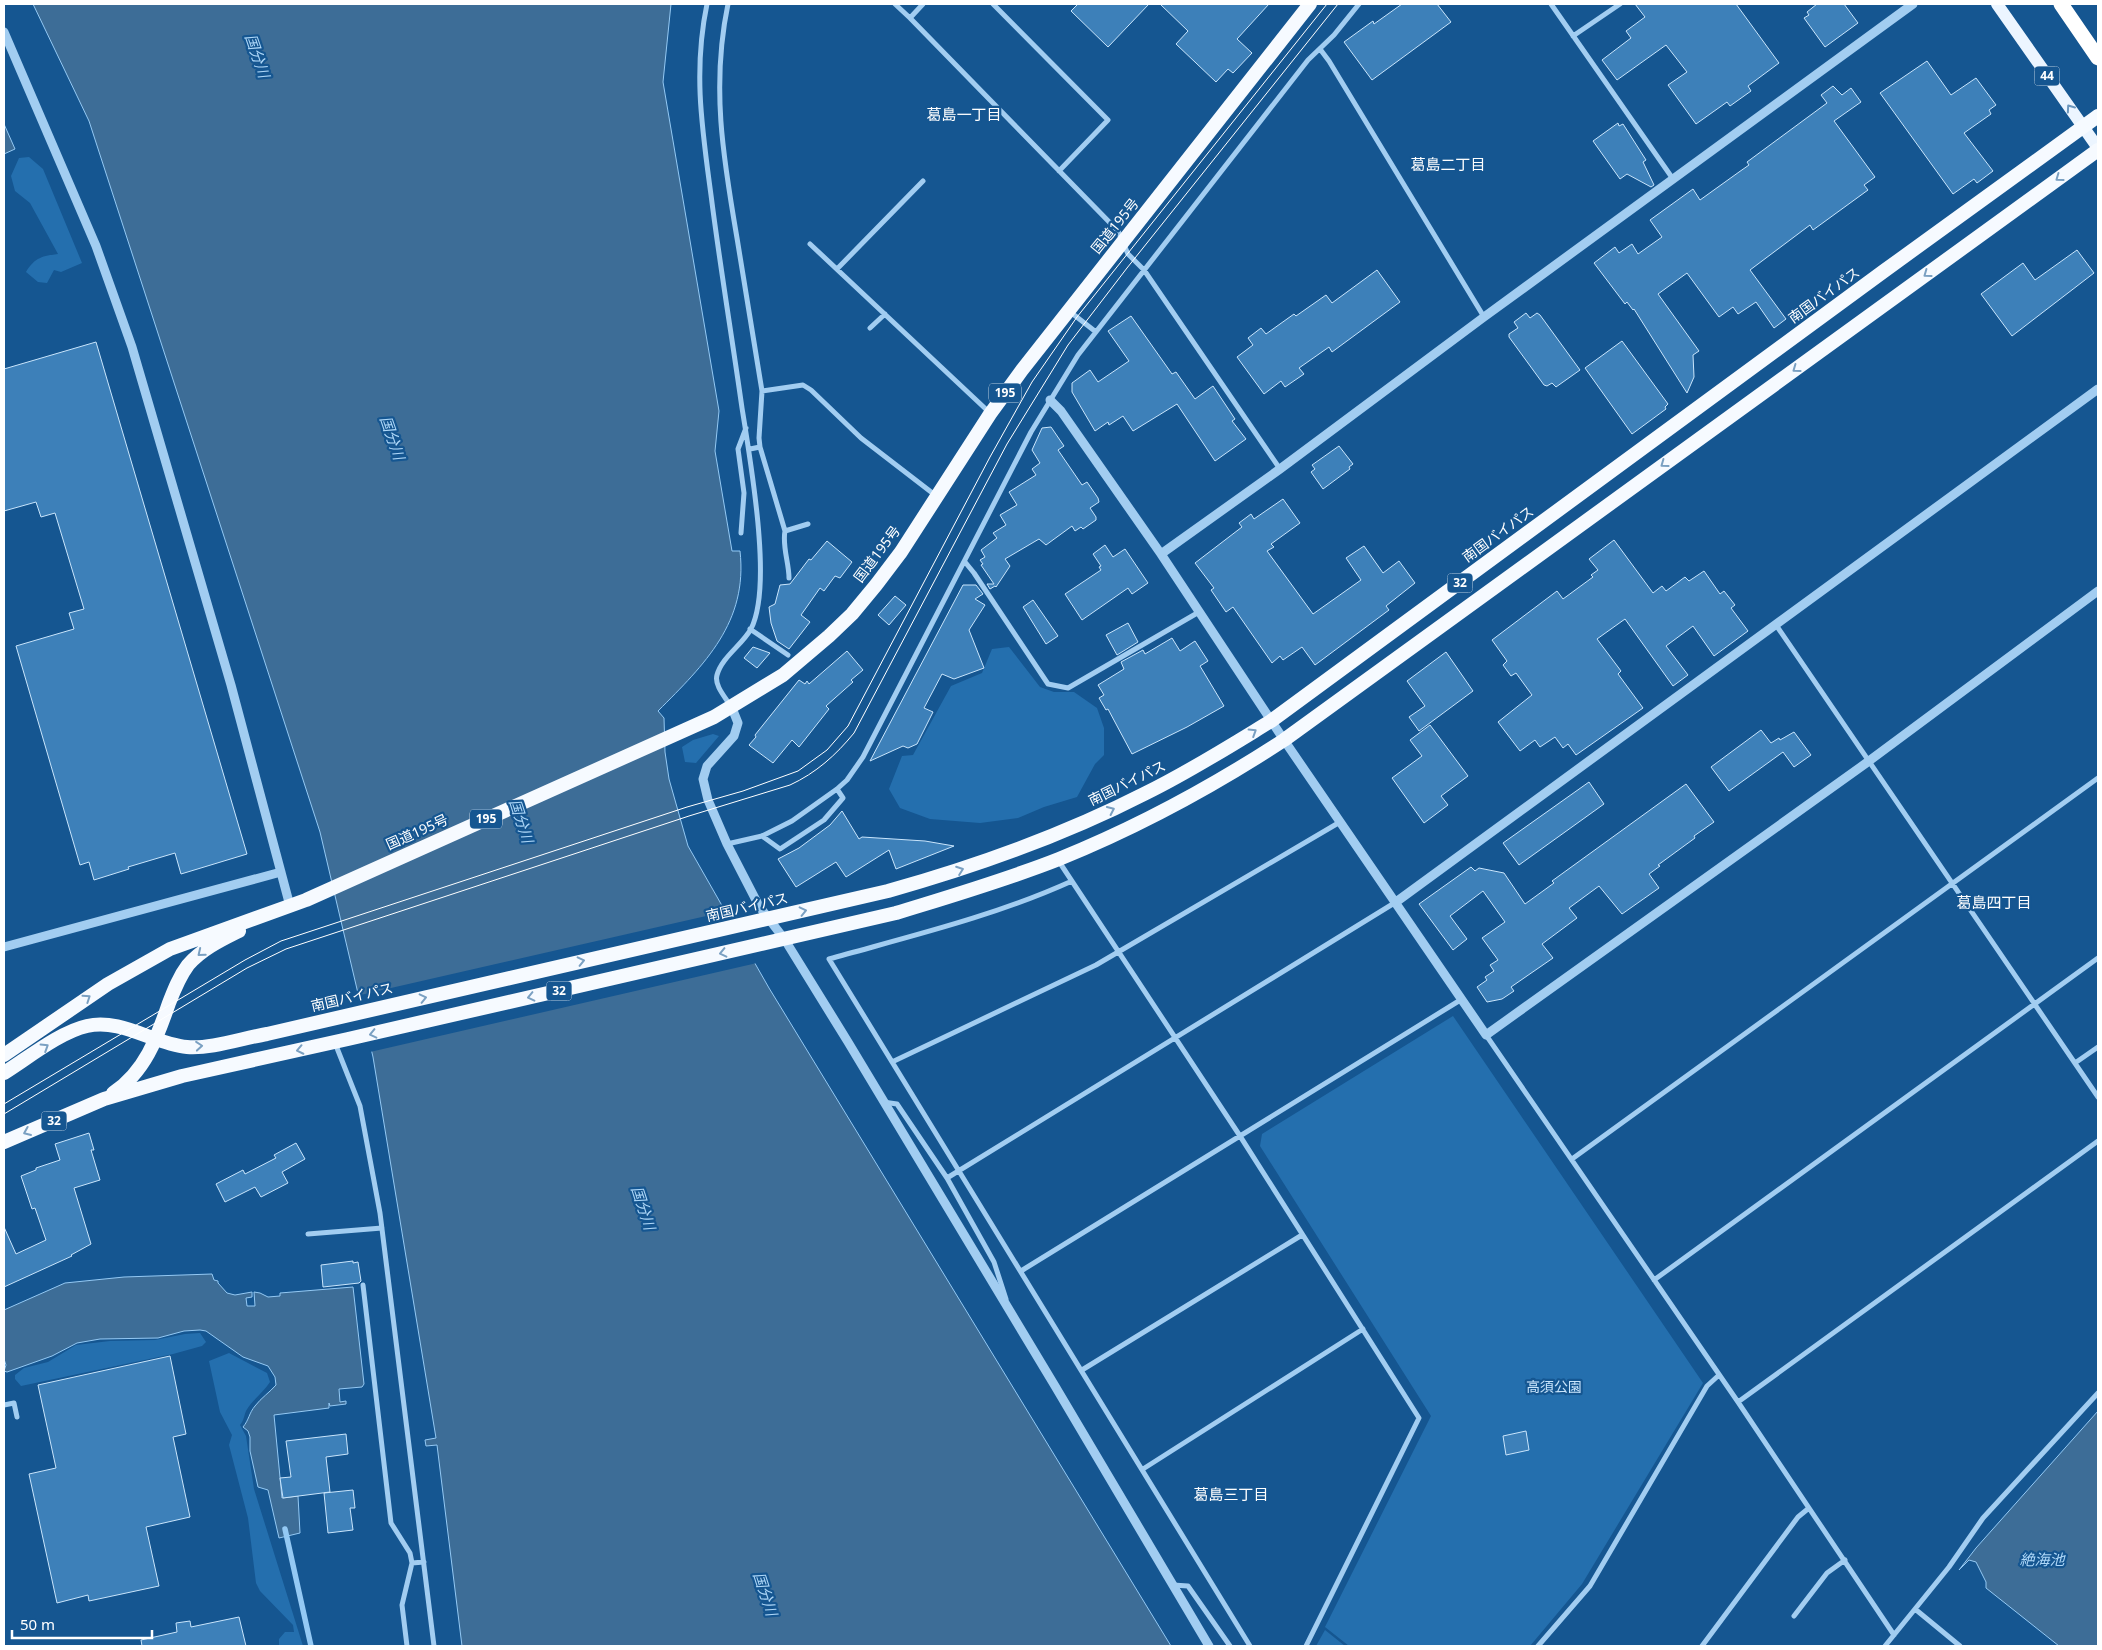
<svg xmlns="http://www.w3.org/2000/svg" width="2102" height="1650" font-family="'Noto Sans','Noto Sans JP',sans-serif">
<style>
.green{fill:#246fae}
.water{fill:#3d6d97;stroke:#94c9f4}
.pier{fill:#155691}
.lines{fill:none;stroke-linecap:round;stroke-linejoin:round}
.stream{stroke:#94c9f4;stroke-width:5.5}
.building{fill:#3d80b9;stroke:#c9e5fc}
.minor{stroke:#a2cdf1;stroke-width:5}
.tertiary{stroke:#a2cdf1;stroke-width:9}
.primary{stroke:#ecf5ff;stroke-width:12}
.trunk{stroke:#f6faff;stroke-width:14}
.motorway{stroke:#fff;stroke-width:15}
.tram{stroke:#fff;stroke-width:1}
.oneway{stroke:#6b96bd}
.oneway2{stroke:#7aa0c2}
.labels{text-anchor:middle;stroke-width:4.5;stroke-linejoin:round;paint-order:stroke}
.shield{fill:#155691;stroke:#b9ccde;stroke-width:1}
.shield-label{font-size:12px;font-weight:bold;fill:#fff}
.street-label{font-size:14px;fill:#fff;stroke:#155691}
.park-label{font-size:14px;fill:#c9e5fc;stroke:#155691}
.water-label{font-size:15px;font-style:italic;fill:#aed7f8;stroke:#155691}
.neighbourhood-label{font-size:15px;fill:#fff;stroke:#155691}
</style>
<rect width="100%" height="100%" fill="#155691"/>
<path class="green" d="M29 157 43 169 82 263 61 272 54 270 47 283 38 282 26 272C35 257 43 256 58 254L30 203 15 191 11 176 19 158Z
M1009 647 1040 687 1054 692H1074L1097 708 1104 728V755L1095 764 1077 797 1044 807 1018 818 980 823 930 819 900 808 889 789 902 756 913 755 951 686 982 673 992 649Z
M713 734 719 736 696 763 685 762 682 747 693 740Z
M1453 1016 1703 1383 1582 1584 1530 1646H1349L1325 1627 1431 1416 1260 1146 1262 1134Z
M200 1333 206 1342 202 1346 173 1354 21 1386 15 1379V1375L24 1368 48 1362 76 1345 110 1341 155 1340 185 1334Z
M229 1353 267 1373 270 1382C263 1393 252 1400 246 1411 244 1416 244 1420 240 1425L246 1436 254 1489 303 1646H279V1639L285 1632H294L293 1625 260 1591 256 1583 248 1518 229 1445 232 1435 220 1412 209 1361Z
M1325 1630 1345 1646H1316Z"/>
<path class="water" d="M33 4H671L663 82 719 411 715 451 732 551H740C748 622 705 664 658 711L664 718 665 752 669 779 688 846 769 988 1171 1646H462L437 1445 426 1446 425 1440 436 1438 373 1057 320 832 89 121Z
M4 124 15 149 4 154Z
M212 1274 214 1280 218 1281V1283L227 1293 235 1295 252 1292V1297L246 1298 247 1306H255L254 1292 260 1293 268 1297 280 1296V1293L353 1287 364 1384 362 1387 339 1389 340 1402 346 1401V1404L330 1406 329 1403V1408L274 1415 282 1498 298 1496 300 1533 279 1538 268 1490 258 1487 250 1451V1437L248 1431 243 1427C249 1420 249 1413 255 1406 261 1398 270 1392 276 1385L275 1377 268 1366 243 1357 206 1331 200 1330 184 1331 158 1338 100 1339 77 1343 52 1356 7 1372 4 1371 6 1365 4 1359V1310L65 1283 124 1277Z
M2098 1411V1646H2059L1986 1588V1582L1976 1562 1969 1560 1959 1570 1976 1548Z"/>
<path class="pier" d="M728 911 757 963 370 1052 356 996Z"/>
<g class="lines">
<path class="stream" d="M285 1529 311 1646"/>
</g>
<path class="building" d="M1078 4H1149L1108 47 1071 11Z
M1160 4H1269L1237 39 1252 53 1233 73 1228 69 1216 82 1176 44 1188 31Z
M1402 4H1437L1451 22 1372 80 1344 42 1373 21 1374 24Z
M1635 4H1736L1779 63 1748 86 1751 91 1730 106 1727 102 1696 124 1668 85 1687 72 1666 45 1617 80 1602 60 1631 38 1626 31 1645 17Z
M1817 4H1844L1858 23 1825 47 1804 18 1809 15 1807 12Z
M1927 61 1951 95 1976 78 1996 105 1989 110 1991 114 1964 133 1993 171 1977 183 1974 179 1953 194 1880 93Z
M1833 86 1842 95 1851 88 1861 102 1834 121 1875 177 1864 185 1868 190 1813 230 1810 225 1750 270 1786 319 1774 328 1756 302 1738 314 1733 307 1719 317 1687 273 1658 294 1699 351 1693 355 1694 377 1687 393 1634 309 1633 310 1627 302 1625 304 1594 263 1615 247 1619 253 1632 244 1638 254 1662 237 1650 220 1693 189 1700 200 1739 172 1749 165 1747 162 1827 103 1821 95Z
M1618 123 1619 126 1623 124 1646 160 1643 162 1654 185 1651 187 1627 174 1620 179 1593 141Z
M2077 250 2094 273 2012 336 1981 294 2023 263 2035 280Z
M1377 270 1400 302 1332 352 1329 347 1299 368 1304 374 1285 387 1281 381 1264 394 1237 357 1253 345 1248 338 1261 328 1266 334 1294 314 1296 316 1326 295 1332 303Z
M1526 313 1530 318 1537 313 1540 315 1580 370 1556 387 1552 383 1547 386 1544 385 1509 337V334L1518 328 1514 322Z
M1131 316 1172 374 1176 372 1195 399 1213 386 1235 419 1232 421 1246 439 1215 461 1177 404 1133 431 1123 416 1109 425 1108 422 1095 431 1072 392V383L1090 370 1098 382 1129 361 1108 331Z
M1622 341 1668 404 1665 407 1666 409 1632 434 1585 368Z
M96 342 247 854 181 874 175 853 128 867 129 869 94 880 89 862 80 865 16 646 74 629 69 613 84 609 55 513 41 517 36 502 4 511V369Z
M1051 427 1064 446 1058 450 1082 485 1087 482 1098 498 1099 502 1090 508 1096 517V520L1083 529 1081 527 1075 531 1072 526 1046 545 1039 539 1005 559 1010 566 996 587 995 586 990 589 987 584H994L981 565 983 564 980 560 985 557 981 550 997 538 993 533 1006 525 1000 515 1017 505 1009 492 1036 475 1032 469 1040 463 1032 450 1042 428Z
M1339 446 1353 464 1349 467 1350 469 1323 489 1311 472 1315 469 1312 465Z
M1283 499 1300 523 1271 544 1274 547 1267 551 1313 614 1361 580 1346 558 1364 546 1383 573 1399 561 1415 583 1386 606 1389 610 1315 665 1302 647 1283 660 1280 656 1272 663 1233 607 1226 612 1211 590 1214 588 1195 563 1242 527 1239 523 1251 514 1254 519Z
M1614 540 1653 593 1662 586 1666 591 1685 577 1689 581 1704 571 1720 594 1724 591 1735 605 1731 608 1748 631 1714 656 1693 626 1666 646 1688 675 1673 686 1625 619 1597 639 1621 671 1618 674 1643 708 1576 755 1568 744 1563 748 1555 737 1540 747 1535 740 1520 751 1498 722 1532 695 1516 673 1511 676 1503 665 1507 661 1492 640 1557 591 1563 599 1593 577 1591 575 1598 570 1589 559Z
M827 541 852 562 840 578 835 576 824 591 820 588 801 615 810 622 789 649 777 641 771 623 769 607 775 604 780 585 790 584 809 559 811 560Z
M1105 545 1113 557 1125 549 1148 583 1132 594 1128 588 1082 620 1065 594 1101 570 1099 567 1101 566 1093 554Z
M963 585H976L983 594 975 599 985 605 969 630 984 668 954 679 942 674 924 708 933 712 917 744 908 748 903 746 870 761Z
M895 596 906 605 889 625 878 615Z
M1033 600 1058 636 1046 644 1023 607Z
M1128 623 1138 642 1117 655 1106 635Z
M1172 638 1180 651 1195 641 1208 661 1200 666 1224 706 1187 727 1132 754 1108 709 1106 710 1099 698 1104 695 1098 685 1124 669 1121 662 1143 650 1145 654Z
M753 647 770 653 757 668 744 658Z
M847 651 863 670 851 680 853 682 826 706 829 709 799 747 792 740 773 763 750 746 749 745 756 737 755 735 799 680 805 684 807 681 809 684Z
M1446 652 1473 691 1419 731 1409 717 1425 706 1407 681Z
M1430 725 1468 776 1441 796 1448 805 1424 823 1392 778 1422 756 1410 740Z
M1761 730 1771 743 1779 738 1780 740 1794 732 1811 755 1794 767 1783 752 1729 791 1711 767Z
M1589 782 1604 804 1519 865 1503 843Z
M1686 784 1714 822 1694 836 1695 838 1658 865 1660 866 1649 874 1659 888 1622 914 1599 886 1569 908 1577 918 1542 944 1553 958 1511 987 1514 991 1502 999 1487 1002 1477 987 1487 980 1485 977 1494 971 1490 965 1498 960 1482 938 1505 922 1483 891 1450 916 1467 939 1453 950 1419 904 1471 867 1475 871 1479 868 1504 873 1525 904 1554 883 1552 881Z
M842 811 859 839 862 837 925 841 954 846 896 869 889 850 846 877 836 862 796 887 778 859 799 848 830 825Z
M89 1133 94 1150H91L100 1180 74 1188 91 1244 71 1255 72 1256 4 1287V1227L16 1254 46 1240 35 1208 32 1209 21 1176 36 1170V1168L60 1160 55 1144Z
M296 1143 305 1159 282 1172 288 1183 261 1197 255 1187 225 1202 216 1184 243 1170 245 1174 276 1158 274 1155Z
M353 1261V1263L358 1262 361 1281 359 1283 323 1287 321 1265Z
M170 1356 186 1434 173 1437 190 1517 146 1527 159 1586 89 1601 88 1595 57 1603 29 1474 56 1468 38 1385Z
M1526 1431 1529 1450 1506 1455 1503 1436Z
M346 1434 348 1454 326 1457 330 1492 283 1498 280 1478 291 1477 286 1441Z
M353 1490 355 1508H350L353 1530 328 1533 324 1493Z
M239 1617 246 1646H142L141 1640 177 1632 176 1623 190 1621 191 1627Z"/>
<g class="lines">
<path class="minor" d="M707 4C693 71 702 128 711 195 720 266 732 337 742 408 749 451 756 493 759 536 761 562 763 605 751 629 742 645 722 657 717 675 714 685 725 697 730 705
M728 4C711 85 723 157 737 238 745 289 754 340 762 391
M895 4 910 18
M923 4 910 18 1118 231 1128 254 1144 270 1280 469
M993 4 1108 120 1059 171
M1551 4 1673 179
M1573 36 1620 4
M1320 49 1329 61 1484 317
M810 244 990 413
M837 269 923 181
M1069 311 1096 332
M870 328 885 314
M760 447 785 531 808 524
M750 449 760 447 759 438 762 391 803 385 811 390 861 438 935 495
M785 531C782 546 789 563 789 578
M741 533 744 493 738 449 746 428
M965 562 974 573 1048 684 1068 688 1199 612
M1776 625 2098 1097
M750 629 788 655
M762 836 780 849 824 820 843 798 837 789
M727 844 762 836 792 821 837 789 847 780 863 757 1031 432 1078 355 1308 60 1334 35 1359 4
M1058 860 1240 1136 1419 1418 1306 1646
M1072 881C995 916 911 936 829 959L1250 1646
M1486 1035 1738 1402 1894 1635
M335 1043 360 1106 380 1213 434 1646
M892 1062 1096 965 1340 822
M2075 1063 2098 1047
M883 1102 897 1104 947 1178 994 1262 1006 1299
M1572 1159 2098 778
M947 1178 1396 902
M308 1234 382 1228
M1021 1271 1462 999
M1654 1280 2098 958
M363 1285 391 1523 410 1553 412 1563 424 1562
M1082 1370 1302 1235
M1738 1402 2098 1141
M4 1405 14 1403 17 1417
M1143 1469 1363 1329
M1173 1585 1188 1586 1230 1646
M1915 1609 1960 1646
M1794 1616 1827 1573 1845 1560
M407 1646 402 1605 412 1563
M1538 1646 1590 1586 1707 1386 1719 1375
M1702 1646 1798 1517 1809 1508
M1885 1646 1949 1567 1983 1518 2098 1393"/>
<path class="tertiary" d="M4 32 96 246 132 347 231 685 290 906
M1050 400 1061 411 1161 554 1284 740 1486 1035 1869 761 2098 591
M1161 554 1280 469 1484 317 1913 4
M732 708 738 723 734 736 707 766 703 779 708 800 727 844 759 906 785 940 848 1042 1055 1386 1209 1646
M1396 902 2098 389
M4 947 281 872"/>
<path class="primary" d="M1997 4 2098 148"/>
<path class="trunk" d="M4 1055 108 984 170 949 306 900 714 717 783 675 829 636 852 614 876 585 901 552 990 414 1022 370 1310 4
M4 1073C28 1058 60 1032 87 1026 121 1018 154 1044 187 1047 211 1049 243 1038 267 1034L888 891C977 866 1064 835 1146 793 1189 772 1230 746 1271 721L1884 271 2098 116
M113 1093C145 1072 157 1038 169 1003 174 990 179 977 188 965 202 949 221 940 239 931
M4 1142 104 1099 182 1076 348 1039 896 913C951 896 1006 880 1059 859 1138 827 1212 787 1284 740L2098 150"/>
<path class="motorway" d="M2061 4 2098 58"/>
<path class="tram" d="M4 1104 245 960 281 941 687 807 743 791 798 771 827 750 848 726 990 457 1032 382 1077 317 1327 4
M4 1114 247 968 286 949 689 816 790 785C816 773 836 755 854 733L1007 444 1068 345 1127 268 1338 4"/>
</g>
<defs><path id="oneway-chevron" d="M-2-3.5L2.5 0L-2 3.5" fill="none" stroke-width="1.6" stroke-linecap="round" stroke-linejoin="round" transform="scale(1.25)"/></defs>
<use class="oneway" href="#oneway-chevron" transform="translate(2070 108) rotate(-125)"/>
<g class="oneway2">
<use href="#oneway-chevron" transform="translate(2059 178) rotate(144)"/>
<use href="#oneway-chevron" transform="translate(1927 274) rotate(144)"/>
<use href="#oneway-chevron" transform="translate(1796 369) rotate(144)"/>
<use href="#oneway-chevron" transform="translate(1664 464) rotate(144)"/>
<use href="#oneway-chevron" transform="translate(1253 732) rotate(-32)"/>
<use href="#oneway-chevron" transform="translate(1111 810) rotate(-25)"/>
<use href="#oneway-chevron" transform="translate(960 870) rotate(-20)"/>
<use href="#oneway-chevron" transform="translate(803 911) rotate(-13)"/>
<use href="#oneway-chevron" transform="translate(201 953) rotate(141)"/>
<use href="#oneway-chevron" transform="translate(723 953) rotate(167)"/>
<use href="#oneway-chevron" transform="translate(581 961) rotate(-13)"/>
<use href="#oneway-chevron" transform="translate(531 997) rotate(167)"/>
<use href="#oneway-chevron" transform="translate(87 998) rotate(-34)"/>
<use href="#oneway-chevron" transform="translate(423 998) rotate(-13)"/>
<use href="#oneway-chevron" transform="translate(373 1034) rotate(167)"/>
<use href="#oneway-chevron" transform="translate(199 1046) rotate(-5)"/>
<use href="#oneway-chevron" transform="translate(45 1047) rotate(-32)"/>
<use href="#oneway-chevron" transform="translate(300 1050) rotate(168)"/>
<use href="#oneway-chevron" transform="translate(27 1132) rotate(157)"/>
</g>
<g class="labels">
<g class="shield">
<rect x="2034.5" y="66.5" width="25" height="19" rx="4"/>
<rect x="989" y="383.5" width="32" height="19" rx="4"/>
<rect x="1447.5" y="573.5" width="25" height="19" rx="4"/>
<rect x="470" y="809.5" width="32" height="19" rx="4"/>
<rect x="546.5" y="981.5" width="25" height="19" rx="4"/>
<rect x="41.5" y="1111.5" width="25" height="19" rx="4"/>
</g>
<g class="shield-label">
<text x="2047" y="80">44</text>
<text x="1005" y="397">195</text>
<text x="1460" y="587">32</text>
<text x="486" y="823">195</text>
<text x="559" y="995">32</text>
<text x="54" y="1125">32</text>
</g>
<g class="street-label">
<text transform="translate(1115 226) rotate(-51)" y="5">国道195号</text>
<text transform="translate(1824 295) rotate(-36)" y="5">南国バイパス</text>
<text transform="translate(1498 534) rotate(-36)" y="5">南国バイパス</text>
<text transform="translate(877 554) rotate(-53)" y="5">国道195号</text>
<text transform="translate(1127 783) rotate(-26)" y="5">南国バイパス</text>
<text transform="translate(417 832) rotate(-24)" y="5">国道195号</text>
<text transform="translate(747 907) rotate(-13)" y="5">南国バイパス</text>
<text transform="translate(352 997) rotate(-13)" y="5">南国バイパス</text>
</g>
<g class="park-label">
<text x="1554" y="1392">高須公園</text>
</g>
<g class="water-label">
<text transform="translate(257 56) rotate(71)" y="5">国分川</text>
<text transform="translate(392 438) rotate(71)" y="5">国分川</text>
<text transform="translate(521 821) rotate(72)" y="5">国分川</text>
<text transform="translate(643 1208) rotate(72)" y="5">国分川</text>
<text x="2042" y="1565">絶海池</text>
<text transform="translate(765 1594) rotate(72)" y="5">国分川</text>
</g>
<g class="neighbourhood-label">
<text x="964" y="120">葛島一丁目</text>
<text x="1448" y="170">葛島二丁目</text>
<text x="1994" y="908">葛島四丁目</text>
<text x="1231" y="1500">葛島三丁目</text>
</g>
</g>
<rect width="2102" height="1650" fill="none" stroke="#ffffff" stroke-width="10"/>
<path d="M12 1630v8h140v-8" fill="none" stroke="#ffffff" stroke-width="2.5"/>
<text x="20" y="1630" font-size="15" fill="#ffffff" stroke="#155691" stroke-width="4" paint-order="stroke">50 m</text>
</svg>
